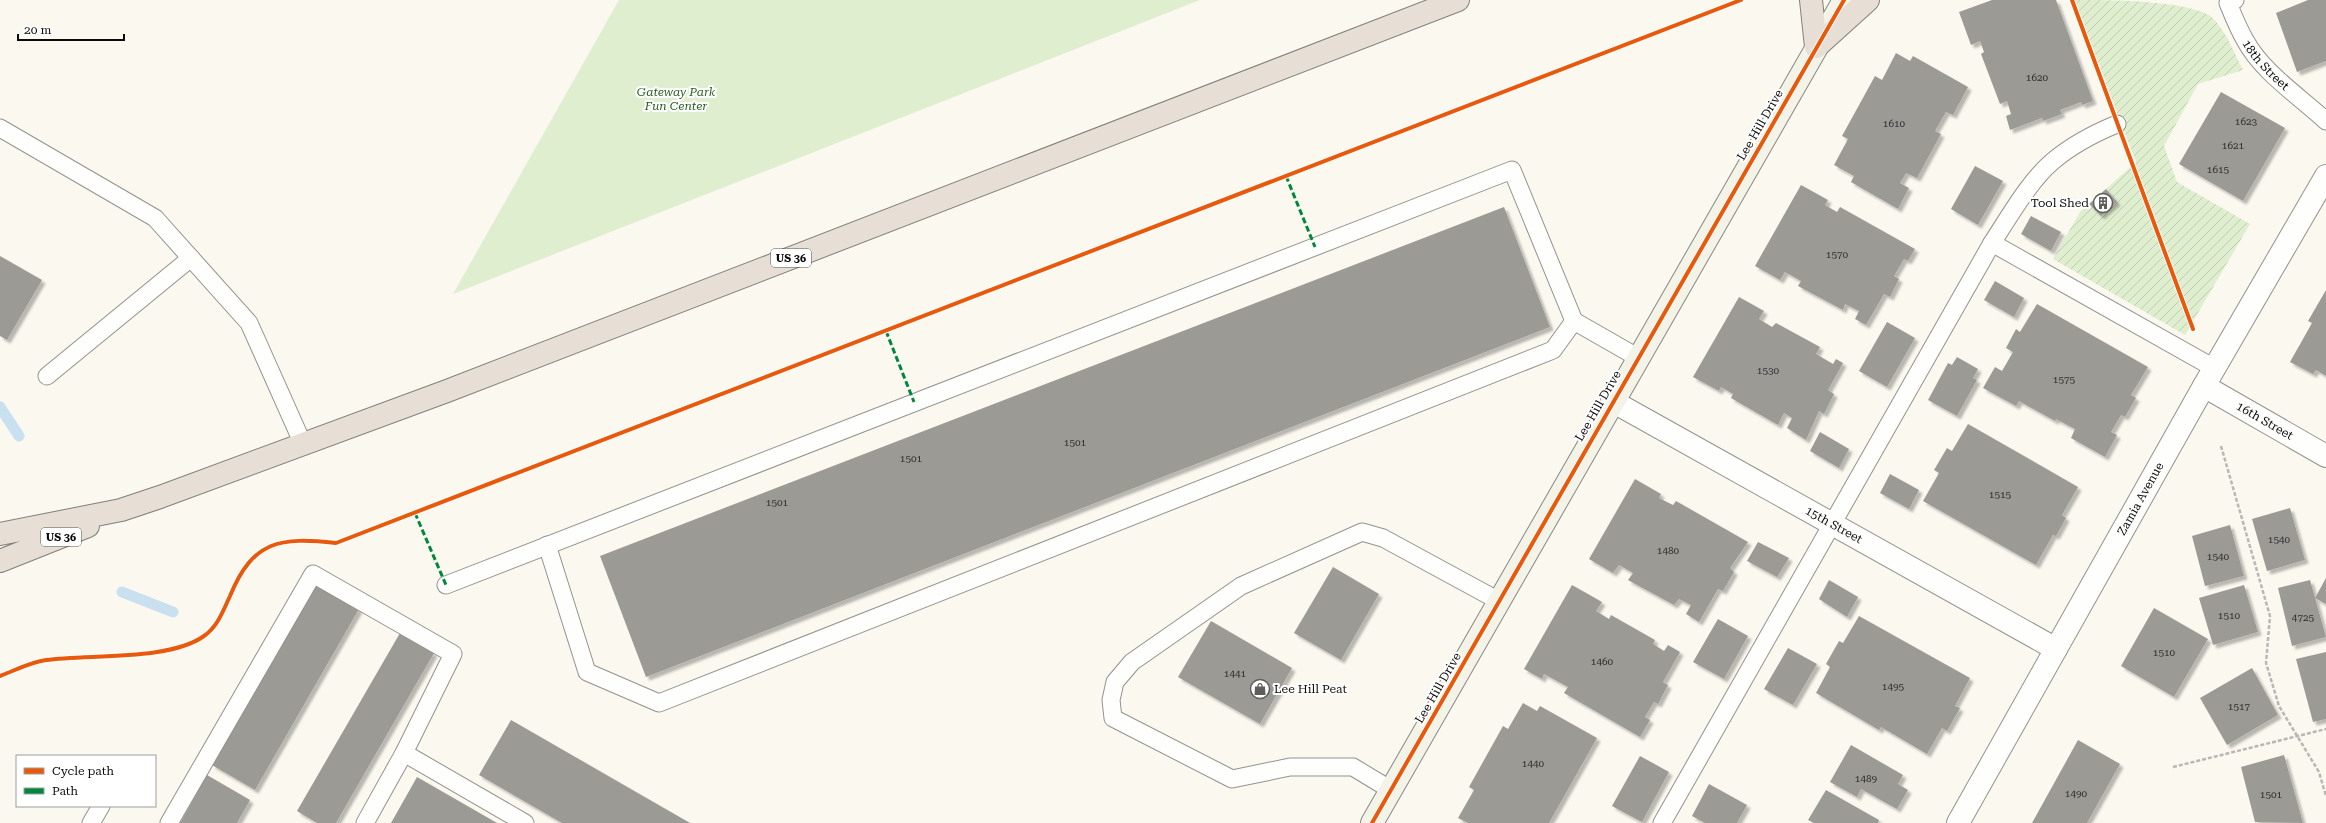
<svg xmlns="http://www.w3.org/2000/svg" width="2326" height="823" font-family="'Roboto Serif',serif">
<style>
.park{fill:#e0eed0}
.garden{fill:url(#garden-furrows)}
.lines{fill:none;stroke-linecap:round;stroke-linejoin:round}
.stream{stroke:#c8e0f0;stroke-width:11}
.building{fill:#9c9a95;filter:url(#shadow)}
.lane-casing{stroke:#93928e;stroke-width:19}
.street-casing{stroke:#93928e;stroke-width:24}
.secondary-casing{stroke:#898884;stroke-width:24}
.highway-casing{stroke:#807f7b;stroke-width:24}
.path{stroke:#b7b7b5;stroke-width:2.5;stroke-dasharray:4 2;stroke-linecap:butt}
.lane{stroke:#fefefd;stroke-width:17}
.street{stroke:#fefefd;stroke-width:22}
.secondary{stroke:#f4f3e8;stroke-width:22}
.highway{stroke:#e7dfd6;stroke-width:22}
.quiet{stroke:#00873e;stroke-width:3;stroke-dasharray:6 3;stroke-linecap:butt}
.cycleway-casing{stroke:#fff;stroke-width:6}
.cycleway{stroke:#e8590c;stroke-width:4}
.labels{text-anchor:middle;stroke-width:4;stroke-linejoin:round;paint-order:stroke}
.number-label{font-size:10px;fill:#2f2f2e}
.shield{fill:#fff;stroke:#545454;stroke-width:1}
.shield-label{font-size:11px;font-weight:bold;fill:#0b0b0b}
.street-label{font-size:12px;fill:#0b0b0b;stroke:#fff}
.park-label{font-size:12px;font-style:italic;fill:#285e21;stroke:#fff}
.poi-label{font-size:12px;fill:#0b0b0b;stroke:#fff;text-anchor:end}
</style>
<defs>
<pattern id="garden-furrows" width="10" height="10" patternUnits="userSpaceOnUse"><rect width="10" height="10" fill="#e0eed0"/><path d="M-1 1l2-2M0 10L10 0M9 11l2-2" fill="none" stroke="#bfcbb1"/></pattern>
<filter id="shadow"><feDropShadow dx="3.5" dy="3.5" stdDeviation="1" flood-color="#0004"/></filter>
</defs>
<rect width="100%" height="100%" fill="#faf8ef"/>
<path class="park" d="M619 0H1200L453 294Z"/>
<path class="garden" d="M2074 0C2111 0 2180 0 2209 15 2225 28 2234 52 2243 70L2198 84 2164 146 2177 182 2250 224 2185 335 2053 259 2080 212 2136 162Z"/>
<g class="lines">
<path class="stream" d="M0 407 19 436
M122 592 173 612"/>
</g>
<path class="building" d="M1992 0H2056L2093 101 2082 105 2081 102 2060 110 2062 114 2043 121 2042 118 2010 130 2006 116 2011 114 2007 101 2000 104 1981 54 1984 52 1980 41 1971 45 1959 12Z
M2308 0H2326V61L2297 72 2276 13Z
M1896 53 1910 61 1913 56 1968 87 1953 115 1946 112 1935 131 1941 134 1917 178 1906 173 1900 183 1909 188 1898 209 1851 182 1854 176 1834 165 1848 139 1842 136 1875 76 1882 80Z
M2221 92 2285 128 2243 201 2179 164Z
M1975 166 2003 181 1978 225 1951 209Z
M1801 185 1828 200 1825 205 1837 212 1840 207 1915 249 1908 261 1904 259 1894 276 1899 279 1890 297 1884 294 1866 325 1855 319 1859 311 1845 304 1843 310 1798 286 1801 281 1785 272 1780 280 1755 266Z
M2106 189 2117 202 2101 216 2089 204Z
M1504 207 1550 327 646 677 600 556Z
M2031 216 2061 232 2051 251 2021 234Z
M0 256 42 280 7 340 0 336Z
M1995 281 2024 298 2014 317 1984 300Z
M2326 290V376L2316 370 2313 374 2290 362 2312 323 2308 321Z
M1739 297 1764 311 1759 319 1772 327 1776 323 1820 347 1816 354 1833 364 1836 359 1843 363 1828 390 1834 394 1824 414 1819 411 1806 440 1787 428 1792 418 1784 413 1778 425 1731 398 1733 394 1721 387 1719 391 1693 377Z
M2037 304 2148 367 2131 395 2136 398 2125 417 2121 415 2111 432 2117 435 2105 457 2071 438 2075 429 2056 419 2055 421 2019 401 2016 406 1983 388 1995 367 2002 371 2013 352 2006 348 2016 329 2020 332Z
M1887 322 1915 338 1887 387 1859 371Z
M1957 357 1978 369 1973 378 1977 380 1957 416 1928 400 1948 363 1952 365Z
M1968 424 2078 487 2062 515 2066 518 2056 536 2053 535 2036 565 1923 501 1939 473 1934 470 1947 448 1952 451Z
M1820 432 1849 449 1839 468 1810 451Z
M1890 474 1919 490 1909 509 1880 493Z
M1635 479 1661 494 1659 498 1673 505 1676 501 1748 542 1730 568 1734 572 1723 591 1718 589 1699 622 1686 614 1691 605 1679 599 1674 605 1628 580 1633 573 1619 565 1613 573 1589 559Z
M2290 508 2305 560 2267 571 2252 519Z
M2230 525 2244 576 2205 586 2192 536Z
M1758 542 1789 558 1777 577 1747 561Z
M1333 567 1379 594 1341 660 1294 633Z
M2326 578V604L2315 598Z
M1829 580 1858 597 1847 617 1819 599Z
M2310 580 2326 637 2292 646 2278 588Z
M316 584 359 609 255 790 212 765Z
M1572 585 1602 602 1596 611 1609 619 1611 615 1655 640 1653 644 1664 651 1668 645 1680 652 1663 682 1668 685 1658 704 1654 702 1645 717 1650 720 1640 737 1564 693 1568 687 1544 674 1542 679 1524 669Z
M2244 585 2258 632 2213 645 2199 598Z
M2154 608 2208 639 2174 697 2121 666Z
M1859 616 1970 678 1955 706 1960 708 1947 731 1942 728 1927 754 1881 727 1879 730 1816 693 1830 667 1826 664 1839 641 1843 643Z
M1718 619 1748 636 1724 679 1693 662Z
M1211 621 1292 668 1260 724 1178 677Z
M400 633 434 653 336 823H317L297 811Z
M1788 648 1817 664 1793 705 1764 689Z
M2326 652V719L2313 722 2296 659Z
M2252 668 2278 715 2227 745 2200 698Z
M1523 703 1537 711 1540 706 1597 738 1549 823H1468L1458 818 1474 790 1469 787 1503 726 1508 729Z
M511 720 690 823H562L479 775Z
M2078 740 2120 764 2087 823H2032Z
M1851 745 1903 775 1898 784 1908 790 1897 809 1861 789 1857 797 1830 782Z
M2284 755 2303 823 2255 822 2241 767Z
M1640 756 1669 772 1642 822 1612 806Z
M207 775 250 800 237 823H180Z
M417 777 497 823H391Z
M1709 784 1747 805 1737 823H1705L1692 816Z
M1826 790 1879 820 1878 823H1814L1808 820Z"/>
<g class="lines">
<g class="lane-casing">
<g id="lane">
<path id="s1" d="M2235 0 2228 3C2233 15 2238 28 2245 40 2262 72 2299 96 2326 121"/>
<path d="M0 128 155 218 249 323 303 444"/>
<path d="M1992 243 2214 368"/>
<path d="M47 376 191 258"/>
<path d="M547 545 587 672 659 703 1553 350 1574 321"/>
<path d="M446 585 1512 170 1574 321 1637 357"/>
<path d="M404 753 525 823"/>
<path d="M1391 790 1353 767H1290L1232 779 1113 718 1111 700 1115 682 1132 662 1241 586 1362 532 1383 538 1499 601"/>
<path d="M91 823 101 806"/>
<path d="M169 823 313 574 453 654 404 753 365 823"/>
<path d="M1662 823 1992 243C2009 217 2030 180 2053 161 2072 145 2095 133 2117 124"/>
</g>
</g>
<g class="street-casing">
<g id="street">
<path id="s2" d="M2204 386 2326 456"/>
<path id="s3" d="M1612 401 2056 649"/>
<path id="s4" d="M1958 823 2204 386 2326 176"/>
</g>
</g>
<g class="secondary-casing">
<path id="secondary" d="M1372 823 1844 0"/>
</g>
<g class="highway-casing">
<path id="highway" d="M1811 0 1816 47
M1816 47 1868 0
M0 534 121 510 160 497 447 391 1458 0
M0 561 88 526"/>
</g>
<path class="path" d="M2221 446 2270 616 2266 663 2279 706 2319 772 2326 796
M2173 767 2326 729"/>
<use href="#lane" class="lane"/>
<use href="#street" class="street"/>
<use href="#secondary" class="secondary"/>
<use href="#highway" class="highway"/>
<path class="quiet" d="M1286 176 1315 247
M886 331 914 402
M415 513 446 585"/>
<g class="cycleway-casing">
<path id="cycleway" d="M2072 0 2193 329
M0 676C14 671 30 662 46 660 89 654 169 661 204 636 218 626 223 611 230 596 253 540 280 537 336 543L1741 0
M1372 823 1844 0"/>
</g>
<use href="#cycleway" class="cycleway"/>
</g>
<defs>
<g id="building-ring" transform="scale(1)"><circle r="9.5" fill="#fff" stroke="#5f5e5b" stroke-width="1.5"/><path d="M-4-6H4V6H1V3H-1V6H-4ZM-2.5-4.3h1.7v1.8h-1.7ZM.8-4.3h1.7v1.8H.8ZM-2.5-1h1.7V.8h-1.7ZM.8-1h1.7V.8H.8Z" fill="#5f5e5b"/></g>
<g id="shop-ring" transform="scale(1)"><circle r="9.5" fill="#fff" stroke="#5f5e5b" stroke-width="1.5"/><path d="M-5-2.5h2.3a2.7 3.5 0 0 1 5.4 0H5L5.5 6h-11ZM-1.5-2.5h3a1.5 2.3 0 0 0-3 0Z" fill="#5f5e5b"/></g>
</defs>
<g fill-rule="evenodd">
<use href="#building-ring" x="2103" y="203"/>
<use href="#shop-ring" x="1260" y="689"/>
</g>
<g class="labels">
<g class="number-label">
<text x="2037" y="81">1620</text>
<text x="2246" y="125">1623</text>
<text x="1894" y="127">1610</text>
<text x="2233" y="149">1621</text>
<text x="2218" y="173">1615</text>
<text x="1837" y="258">1570</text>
<text x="1768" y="374">1530</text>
<text x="2064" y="383">1575</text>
<text x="1075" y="446">1501</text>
<text x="911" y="462">1501</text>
<text x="2000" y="498">1515</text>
<text x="777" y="506">1501</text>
<text x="2279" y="543">1540</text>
<text x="1668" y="554">1480</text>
<text x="2218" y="560">1540</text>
<text x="2229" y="619">1510</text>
<text x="2303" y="621">4725</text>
<text x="2164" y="656">1510</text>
<text x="1602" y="665">1460</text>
<text x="1235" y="677">1441</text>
<text x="1893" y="690">1495</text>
<text x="2239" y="710">1517</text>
<text x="1533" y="767">1440</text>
<text x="1866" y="782">1489</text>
<text x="2076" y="797">1490</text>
<text x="2271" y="798">1501</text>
</g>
<g class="shield">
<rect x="771" y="249" width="40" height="18" rx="3"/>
<rect x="41" y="528" width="40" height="18" rx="3"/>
</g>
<g class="shield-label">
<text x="791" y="262">US 36</text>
<text x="61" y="541">US 36</text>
</g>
<g class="street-label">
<text dy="4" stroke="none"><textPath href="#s1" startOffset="81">18th Street</textPath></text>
<text transform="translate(1760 125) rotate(-60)" y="4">Lee Hill Drive</text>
<text transform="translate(1598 406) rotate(-60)" y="4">Lee Hill Drive</text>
<text dy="4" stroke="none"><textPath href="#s2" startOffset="70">16th Street</textPath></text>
<text dy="4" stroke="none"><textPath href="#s4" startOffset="372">Zamia Avenue</textPath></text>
<text dy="4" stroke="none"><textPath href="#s3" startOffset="254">15th Street</textPath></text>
<text transform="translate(1438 688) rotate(-60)" y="4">Lee Hill Drive</text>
</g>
<g class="park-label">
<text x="676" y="96">Gateway Park<tspan x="676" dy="14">Fun Center</tspan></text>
</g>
<g class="poi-label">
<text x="2089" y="207">Tool Shed</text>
<text x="1274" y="693" text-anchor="start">Lee Hill Peat</text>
</g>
</g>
<rect x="16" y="755" width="140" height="52" fill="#ffffff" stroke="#9d9d9d"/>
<rect x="24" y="768" width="20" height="6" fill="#e8590c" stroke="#9d9d9d"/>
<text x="52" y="775" font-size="12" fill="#0b0b0b">Cycle path</text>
<rect x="24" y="788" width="20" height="6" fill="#00873e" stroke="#9d9d9d"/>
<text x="52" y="795" font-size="12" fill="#0b0b0b">Path</text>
<path d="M18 34v6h106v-6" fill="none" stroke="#0b0b0b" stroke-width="2"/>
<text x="24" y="34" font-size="12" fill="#0b0b0b" stroke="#ffffff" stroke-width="3" paint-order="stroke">20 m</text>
</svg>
